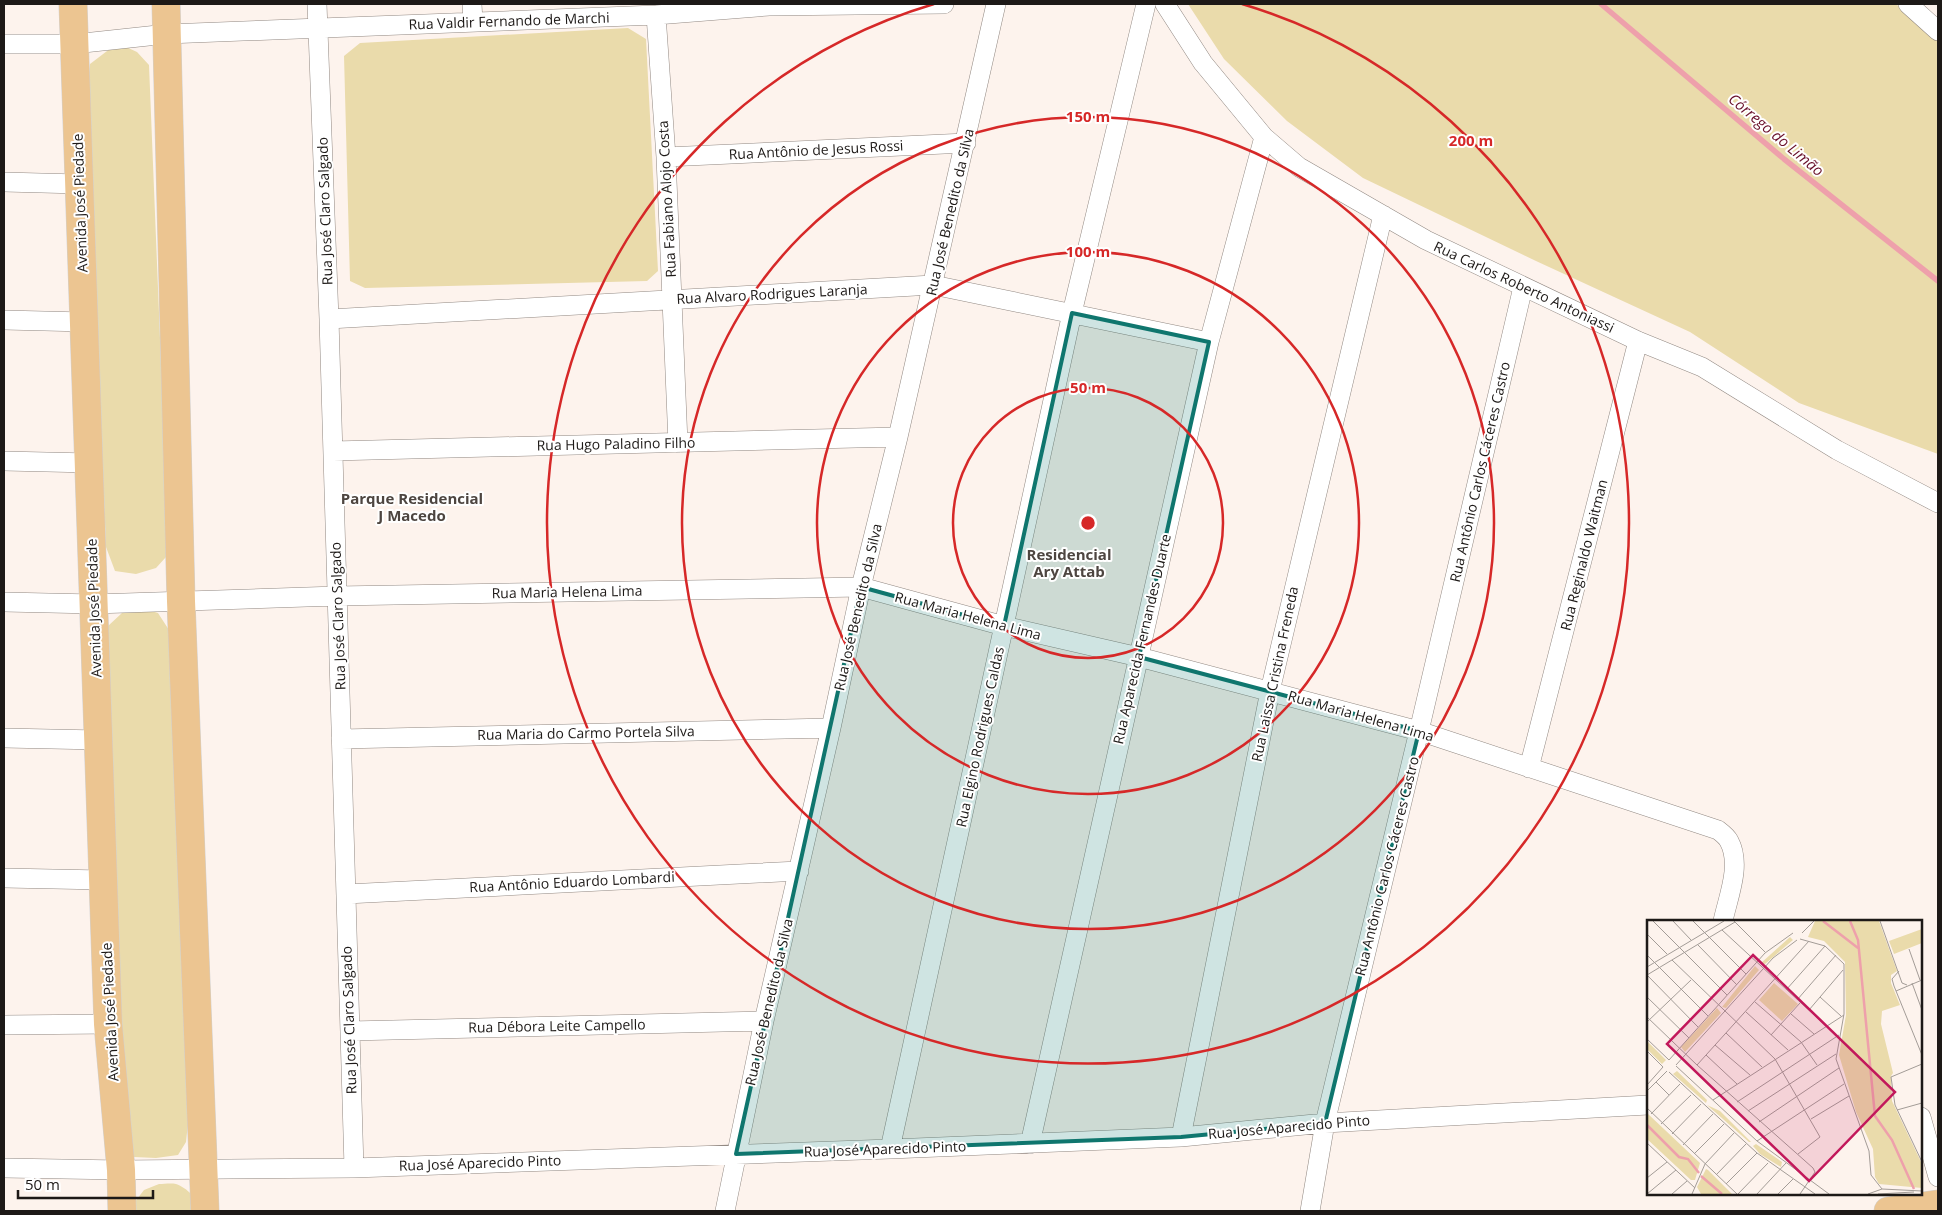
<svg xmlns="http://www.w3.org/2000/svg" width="1942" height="1215" font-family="'Open Sans',sans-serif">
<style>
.green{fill:#eadbab}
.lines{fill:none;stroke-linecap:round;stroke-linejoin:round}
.stream{stroke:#eea0ab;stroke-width:5.5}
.street-casing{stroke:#928983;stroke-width:20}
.primary-casing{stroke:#d2d1d1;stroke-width:29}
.street{stroke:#fff;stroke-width:19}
.primary{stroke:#ecc591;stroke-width:28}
.marked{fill:#0f766e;fill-opacity:0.2;stroke:#0f766e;stroke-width:4;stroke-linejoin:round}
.ring{fill:none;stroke:#d62828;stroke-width:2.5}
.labels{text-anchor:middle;stroke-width:4;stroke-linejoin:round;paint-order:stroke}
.street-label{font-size:14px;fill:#1d1917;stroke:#fff}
.water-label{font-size:15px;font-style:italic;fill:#670d28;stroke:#fff}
.neighbourhood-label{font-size:15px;font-weight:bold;fill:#4d4540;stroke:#fff}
.inset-river{fill:none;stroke:#eea0ab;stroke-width:2.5}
.inset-road{fill:none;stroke:#a39c97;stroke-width:1}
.view{fill:#c2185b;fill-opacity:0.15;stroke:#c2185b;stroke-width:2.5}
.inset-edge{fill:none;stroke:#1d1917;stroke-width:2.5}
.centre{fill:#d62828;stroke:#fff;stroke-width:2.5}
.ring-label{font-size:15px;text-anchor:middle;font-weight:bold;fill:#d62828;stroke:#fff;stroke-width:4;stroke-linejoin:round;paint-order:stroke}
</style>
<rect width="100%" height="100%" fill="#fdf3ed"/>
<path class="green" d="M1188 4H1896L1938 41V454L1799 403 1690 332 1536 261 1363 178 1287 121 1224 59Z
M628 28 646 39 658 271 647 281 365 288 350 281 344 56 360 43Z
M124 46 137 52 149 65 168 536 166 557 156 568 136 574 115 571 106 547 87 97 90 64 111 48Z
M139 607 158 613 169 630 188 1123 186 1142 178 1155 156 1158 134 1157 123 1143 108 626 122 613Z
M159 1184C164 1184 171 1183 176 1184 187 1188 199 1199 199 1211H134V1203L144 1190Z"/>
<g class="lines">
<path class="stream" d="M1601 4 1784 159 1938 281"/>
<g class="street-casing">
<path id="street" d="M317 4 329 319 354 1168
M472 4 473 22
M1165 4 1203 63 1264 137 1299 167 1426 240 1638 341 1702 367 1837 450 1938 503
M1908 4 1938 31
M656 15 666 157 678 443
M4 44H74L167 34 656 15 769 6 944 4
M666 157 966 143
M4 182 79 184
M329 319 933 285 1209 342
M4 320 85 322
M333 451 898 437
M4 461 90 463
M4 602 94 604 337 596 861 587 1004 626 1139 657 1419 731 1718 830C1722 833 1727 837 1729 841 1742 865 1728 897 1723 921
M4 738 99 740
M341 739 831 728
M1529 768 1638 341
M4 878 103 880
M346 894 799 871
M4 1025 108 1024
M350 1031 764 1021
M1921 1117 1938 1177
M1181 1137 1270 691 1383 215
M1030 1144 1209 342 1264 137
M890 1149 1072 313 1146 4
M4 1168 121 1170 354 1168 890 1149 1181 1137 1325 1123 1648 1105
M725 1211 764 1021 831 728 861 587 898 437 996 4
M1310 1211 1325 1123 1419 731 1523 287"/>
</g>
<g class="primary-casing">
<path id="primary" d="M73 4 108 1024 121 1170 122 1211
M166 4 181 601 205 1211
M1888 1211 1938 1204"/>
</g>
<use href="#street" class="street"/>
<use href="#primary" class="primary"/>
</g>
<path class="marked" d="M1072 313 1209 342 1139 657 1419 731 1325 1123 1181 1137 736 1154 861 587 1004 626Z"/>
<g class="ring">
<circle cx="1088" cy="523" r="135"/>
<circle cx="1088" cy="523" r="271"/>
<circle cx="1088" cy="523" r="406"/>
<path d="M1242 4A541 541 0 1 1 934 4"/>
</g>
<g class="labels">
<g class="street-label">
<text transform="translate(509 21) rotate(-2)" y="5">Rua Valdir Fernando de Marchi</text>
<text transform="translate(816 150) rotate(-3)" y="5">Rua Antônio de Jesus Rossi</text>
<text transform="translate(667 199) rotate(-93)" y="5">Rua Fabiano Alojo Costa</text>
<text transform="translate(80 203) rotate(-92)" y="5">Avenida José Piedade</text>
<text transform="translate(325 211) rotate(-92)" y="5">Rua José Claro Salgado</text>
<text transform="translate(950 212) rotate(-77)" y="5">Rua José Benedito da Silva</text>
<text transform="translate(1524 287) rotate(25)" y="5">Rua Carlos Roberto Antoniassi</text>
<text transform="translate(772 294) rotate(-3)" y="5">Rua Alvaro Rodrigues Laranja</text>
<text transform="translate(616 444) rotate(-1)" y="5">Rua Hugo Paladino Filho</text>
<text transform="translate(1480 472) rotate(-77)" y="5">Rua Antônio Carlos Cáceres Castro</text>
<text transform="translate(1584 555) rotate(-76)" y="5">Rua Reginaldo Waitman</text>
<text transform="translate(567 592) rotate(-1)" y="5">Rua Maria Helena Lima</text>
<text transform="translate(858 607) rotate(-77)" y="5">Rua José Benedito da Silva</text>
<text transform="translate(94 608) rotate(-92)" y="5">Avenida José Piedade</text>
<text transform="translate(338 616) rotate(-92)" y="5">Rua José Claro Salgado</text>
<text transform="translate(968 616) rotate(15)" y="5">Rua Maria Helena Lima</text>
<text transform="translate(1142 639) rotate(-77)" y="5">Rua Aparecida Fernandes Duarte</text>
<text transform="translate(1275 674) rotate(-78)" y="5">Rua Laissa Cristina Freneda</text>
<text transform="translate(1361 716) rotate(16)" y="5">Rua Maria Helena Lima</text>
<text transform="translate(586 733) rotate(-1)" y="5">Rua Maria do Carmo Portela Silva</text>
<text transform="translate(980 737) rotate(-78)" y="5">Rua Elgino Rodrigues Caldas</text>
<text transform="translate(1387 866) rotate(-76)" y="5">Rua Antônio Carlos Cáceres Castro</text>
<text transform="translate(572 882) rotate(-3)" y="5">Rua Antônio Eduardo Lombardi</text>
<text transform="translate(769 1002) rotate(-77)" y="5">Rua José Benedito da Silva</text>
<text transform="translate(110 1012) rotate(-93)" y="5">Avenida José Piedade</text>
<text transform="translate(349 1020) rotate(-92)" y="5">Rua José Claro Salgado</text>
<text transform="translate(557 1026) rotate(-1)" y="5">Rua Débora Leite Campello</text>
<text transform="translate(1289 1127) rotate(-5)" y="5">Rua José Aparecido Pinto</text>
<text transform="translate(885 1149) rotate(-2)" y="5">Rua José Aparecido Pinto</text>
<text transform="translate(480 1163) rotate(-2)" y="5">Rua José Aparecido Pinto</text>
</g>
<g class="water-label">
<text transform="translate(1776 135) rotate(40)" y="5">Córrego do Limão</text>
</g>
<g class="neighbourhood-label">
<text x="412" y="504">Parque Residencial<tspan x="412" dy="17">J Macedo</tspan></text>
<text x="1069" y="560">Residencial<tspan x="1069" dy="17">Ary Attab</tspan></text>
</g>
</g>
<g transform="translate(1647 920)">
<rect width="275" height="275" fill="#fdf3ed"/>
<path d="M168 1H232L250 51 244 55V63L253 85 235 91 234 104 246 153 244 156 245 181 275 244V268L232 264 228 257 226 229 209 192 192 135 199 95 198 42 177 21 161 17ZM275 9V23L247 34 242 21ZM143 17 146 20 118 44 114 43ZM108 46 112 50 79 88 75 87ZM127 63 151 84 135 101 112 80ZM70 88 74 93 38 132 34 127ZM0 121 19 140 15 144 0 129ZM30 151 60 180 59 183 26 154ZM60 185 73 191 104 222H102ZM0 193 53 243 48 260H44L0 219ZM109 224 135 242 134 247 113 234 106 226ZM59 249 61 250 85 274H54L50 267Z" fill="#eadbab"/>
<path class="inset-river" d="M176 1 211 28M203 1 211 20 228 196 245 220 267 269M0 205 32 237 41 239 52 253M54 256 75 274"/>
<path class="inset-road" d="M6 1 80 75M26 1 44 20M46 1 99 54M87 1 118 32M233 1 255 63 260 65M75 10 179 106M155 13 167 1M0 14 20 34M153 19 178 26 197 44V94L189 139 222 231 224 255 235 269M51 25 90 65M262 29 273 60M0 35 61 96M25 40 128 139 173 217 151 234M0 47 77 1M252 51 245 59 247 66 275 135M0 55 88 2M0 55 51 107M265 63 275 90M139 70 178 26M249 71 275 60M0 77 42 118M173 77 194 96M150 80 189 35M108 82 154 122 170 145M162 90 196 50M99 92 141 130M144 94 167 114M0 97 50 145 166 248 168 252 153 274M0 102 44 60M79 113 115 147M124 115 153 83M0 119 22 140M68 125 103 155M0 131 16 147M59 135 90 164M22 140 118 33 146 13M275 144 244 157 248 185 275 242M29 145 126 38 150 20M50 145 162 21M29 146 110 221 182 274M22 152 110 233 168 274M9 162 22 175M0 165 16 147M0 171 20 151M66 180 197 95M90 182 192 115M0 188 90 274M250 190 275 183M101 191 189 134M4 194 33 164M164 199 202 176M112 202 192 148M14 204 44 175M25 214 54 184M110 221 197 164M0 223 48 268M36 225 66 194M47 234 77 204M69 255 99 224M0 258 20 242M79 264 110 233M0 274 29 250M25 274 40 261M45 274 58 244 87 213M91 274 121 243M110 274 139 243M131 274 146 259M221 274 235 269 275 271M231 274 267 272"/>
<path class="view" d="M106 35 248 172 162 261 20 124Z"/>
<rect width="275" height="275" class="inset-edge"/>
</g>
<circle cx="1088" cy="523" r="8" class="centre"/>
<g class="ring-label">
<text x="1088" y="122">150 m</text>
<text x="1471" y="146">200 m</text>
<text x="1088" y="257">100 m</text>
<text x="1088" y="393">50 m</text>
</g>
<rect width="1942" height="1215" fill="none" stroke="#1d1917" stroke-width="10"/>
<path d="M18 1190v8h135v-8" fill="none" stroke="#1d1917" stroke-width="2.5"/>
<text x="25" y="1190" font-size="15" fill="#1d1917" stroke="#ffffff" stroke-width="4" paint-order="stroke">50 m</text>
</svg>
